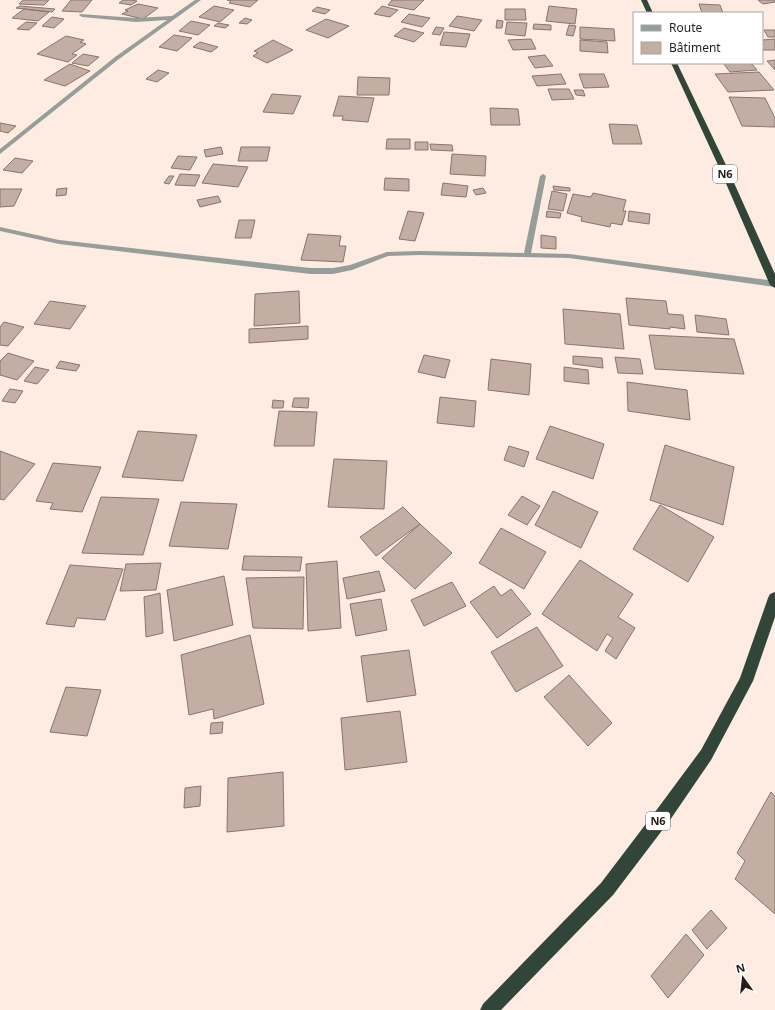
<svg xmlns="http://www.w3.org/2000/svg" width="775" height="1010" font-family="'Noto Sans',sans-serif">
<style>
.building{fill:#c4ada3;stroke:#8a746b}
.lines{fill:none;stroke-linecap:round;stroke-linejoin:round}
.minor{fill:#959e98;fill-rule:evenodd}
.highway{fill:#324539;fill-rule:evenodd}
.labels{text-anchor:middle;stroke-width:3;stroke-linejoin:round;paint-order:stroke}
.shield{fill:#fff;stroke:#67615f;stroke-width:1}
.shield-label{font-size:11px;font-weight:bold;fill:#261d1a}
</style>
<rect width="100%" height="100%" fill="#feebe2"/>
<path class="building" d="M23 0H49L44 5 19 4Z
M71 0H92L82 12 62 11Z
M123 0H131L137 1 131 5 119 3Z
M227 0H258L250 7 229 3 231 1Z
M392 0H424L414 10 388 5Z
M758 0H775V2L763 4Z
M138 4 158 8 143 19 122 14 128 11 125 10Z
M699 4 720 5 723 13H702Z
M20 6 55 9 52 12 16 8Z
M214 6 234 10 220 22 199 17Z
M382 6 398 10 390 17 374 14Z
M549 6 577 9 575 24 546 21Z
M317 7 330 10 325 14 312 11Z
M24 9 49 12 38 21 12 18Z
M505 9H525L526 20H505Z
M409 14 430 18 422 27 401 22Z
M457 16 482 20 474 31 449 26Z
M52 17 64 19 54 28 42 26Z
M245 18 252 20 247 24 239 23Z
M326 19 349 26 328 38 306 30Z
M497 20 503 21 502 28H496Z
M191 21 210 25 198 35 179 31Z
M26 22 37 23 29 30 17 29Z
M507 22 527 23 525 36 505 34Z
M218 23 229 25 225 28 214 26Z
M534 24 551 25V30L533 29Z
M569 25 576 26 573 36 566 35Z
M436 27 444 28 440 35 432 34Z
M580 27 614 29 615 41 580 39Z
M404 28 424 33 414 42 394 36Z
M764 30H775V37H768Z
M444 32 470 34 466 47 440 45Z
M174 35 192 38 177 51 159 47Z
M66 36 84 40 80 42 86 44 72 54 77 55 68 62 37 54Z
M531 39 536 49 513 50 508 40Z
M775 39V50H762V40Z
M273 40 293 50 267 63 253 56 258 53 254 51Z
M580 40 607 42 608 53 580 51Z
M200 42 218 47 211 52 193 47Z
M83 54 99 57 88 66 72 63Z
M545 55 553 66 535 68 528 57Z
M775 60V70L767 61Z
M723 63H751L757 70 730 72Z
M70 64 90 71 65 86 44 80Z
M158 70 169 73 157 82 146 79Z
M759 72 774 90 728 92 715 74Z
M561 74 566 84 537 86 532 76Z
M579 74H604L609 87 584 88Z
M358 77 390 78 389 95H357Z
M548 89H569L574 99 552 100Z
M574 90H583L585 96 576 95Z
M272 94 301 96 293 114 263 112Z
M339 96 374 98 368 122 342 120 343 116H333Z
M729 97 765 98 775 118V127L742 126Z
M490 108 518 109 520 125H491Z
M0 123 16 126 8 133 0 131Z
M609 124 637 125 642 144H613Z
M387 139H410V149H386Z
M415 142H428V150H415Z
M430 144 452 145 453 151 431 150Z
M221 147 223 154 206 157 204 150Z
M241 147H270L267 161H238Z
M452 154 486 156 485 176 450 174Z
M178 156 197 157 190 170 171 168Z
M15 158 33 161 22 173 3 170Z
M213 164 248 167 238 187 202 183Z
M180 174 200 175 195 186 175 185Z
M169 176H174L169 184 164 183Z
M385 178 409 179V191L384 190Z
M443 183 468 186 466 197 441 195Z
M553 186 570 188V191L554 190Z
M67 188 66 195 56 196 57 189Z
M483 188 486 193 476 195 473 190Z
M0 189H22L14 206 0 207Z
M552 191 567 194 563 211 548 209Z
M593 193 626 200 623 211H626L622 225 611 223 610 227 581 221 582 217 567 213 573 194 591 197Z
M218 196 221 202 200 207 197 200Z
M408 211 424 213 415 241 399 239Z
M547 211 561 213 560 218 546 217Z
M629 211 650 214 649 224 628 221Z
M239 220H255L251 238H235Z
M308 234 341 236 339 246H346L343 262 301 260Z
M541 235 556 237V249L541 248Z
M299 291 300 323 254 326 255 294Z
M626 298 666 301 668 314 683 315 685 329 670 327V329L629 325Z
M50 301 86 306 70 329 34 324Z
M563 309 620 314 624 349 565 344Z
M695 315 726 319 729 335 697 332Z
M4 322 24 327 8 346 0 345V327Z
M308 326V339L249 343V329Z
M649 335 734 339 744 374 655 369Z
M8 353 34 361 17 380 0 375V361Z
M424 355 450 360 445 378 418 372Z
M573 356 602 358 603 368 573 364Z
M615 357 640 359 643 374 618 373Z
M491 359 531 364 529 395 488 390Z
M60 361 80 365 76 371 56 368Z
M35 367 49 370 37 384 24 381Z
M564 367 588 370 589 384 564 381Z
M627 382 687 390 690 420 628 411Z
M10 389 23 391 15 403 2 401Z
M440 397 476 401 474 427 437 423Z
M294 398H309L308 408 292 407Z
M273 400 284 401 283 408H272Z
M279 411 317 412 314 446H274Z
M550 426 604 444 593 479 536 459Z
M138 431 197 435 183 481 122 477Z
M665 445 734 467 723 525 650 500Z
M509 446 529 452 524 467 504 460Z
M0 451 35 464 4 500 0 499Z
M334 459 387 461 384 509 328 507Z
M53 463 101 467 82 512 50 509 53 503 36 501Z
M553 491 598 512 581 548 535 525Z
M522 496 540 506 527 525 508 515Z
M101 497 159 499 143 555 82 553Z
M181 502 237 504 228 549 169 546Z
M660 505 714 537 688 582 633 549Z
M403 507 420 524 376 556 360 537Z
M420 524 452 553 415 589 382 558Z
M501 528 546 552 524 589 479 563Z
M244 556 302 557 300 571 242 570Z
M580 560 633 594 618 617 635 628 616 659 605 651 613 638 607 634 597 651 542 614Z
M337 561 341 628 308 631 306 564Z
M161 563 156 590 120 591 126 564Z
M70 565 123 569 105 620 77 618 74 627 46 624Z
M379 571 385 591 347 599 343 578Z
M224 576 233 625 174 641 167 590Z
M304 577 303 629 253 628 246 578Z
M452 582 466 606 424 626 411 600Z
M494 586 501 596 511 589 531 614 497 638 470 602Z
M160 593 163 633 146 637 144 597Z
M381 599 387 630 356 636 350 604Z
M537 627 563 666 516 692 491 652Z
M250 635 264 704 214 719 213 709 189 715 181 655Z
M409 650 416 695 367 702 361 656Z
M569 675 612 723 588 746 544 697Z
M66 687 101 690 87 736 50 732Z
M400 711 407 762 345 770 341 718Z
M223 722 222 733 210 734 211 723Z
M283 772 284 826 227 832 228 778Z
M201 786 200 806 184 808 185 788Z
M771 792 775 796V914L735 879 745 861 737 853Z
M711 910 727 928 707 949 692 930Z
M686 934 704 955 668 998 651 976Z"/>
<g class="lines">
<path class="minor" d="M195 0H201L119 59 0 154V149L115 57 167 20 136 22 82 17 79 15 80 14 136 18 172 16Z
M543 174 546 176 531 253 569 254 775 281V287L569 258 419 255 388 256 352 270 333 274H310L59 244 0 231V227L59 240 310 268H333L350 265 387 252 419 251 524 253 540 176Z"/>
<path class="highway" d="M641 0H647L653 13H647Z
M671 63H677L726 165 775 274V288L770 285 718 165Z
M775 592V617L753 681 711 760 670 820 613 895 501 1010H480L483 1004 601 883 658 808 701 750 740 678 768 598 770 594Z"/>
</g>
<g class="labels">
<g class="shield">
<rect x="713" y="165" width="24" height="18" rx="3"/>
<rect x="646" y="812" width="24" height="18" rx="3"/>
</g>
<g class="shield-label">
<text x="725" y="178">N6</text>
<text x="658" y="825">N6</text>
</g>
</g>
<rect x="633" y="12" width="130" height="52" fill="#ffffff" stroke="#a8a5a3"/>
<rect x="641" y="25" width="20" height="6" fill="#959e98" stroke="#a8a5a3"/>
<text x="669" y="32" font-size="12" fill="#261d1a">Route</text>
<rect x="641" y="42" width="20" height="12" fill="#c4ada3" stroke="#a8a5a3"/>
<text x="669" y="52" font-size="12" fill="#261d1a">Bâtiment</text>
<g transform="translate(743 978) rotate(345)" stroke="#ffffff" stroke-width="3" paint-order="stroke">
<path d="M0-3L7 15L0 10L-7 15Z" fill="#261d1a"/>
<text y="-6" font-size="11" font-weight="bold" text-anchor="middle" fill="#261d1a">N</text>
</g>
</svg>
